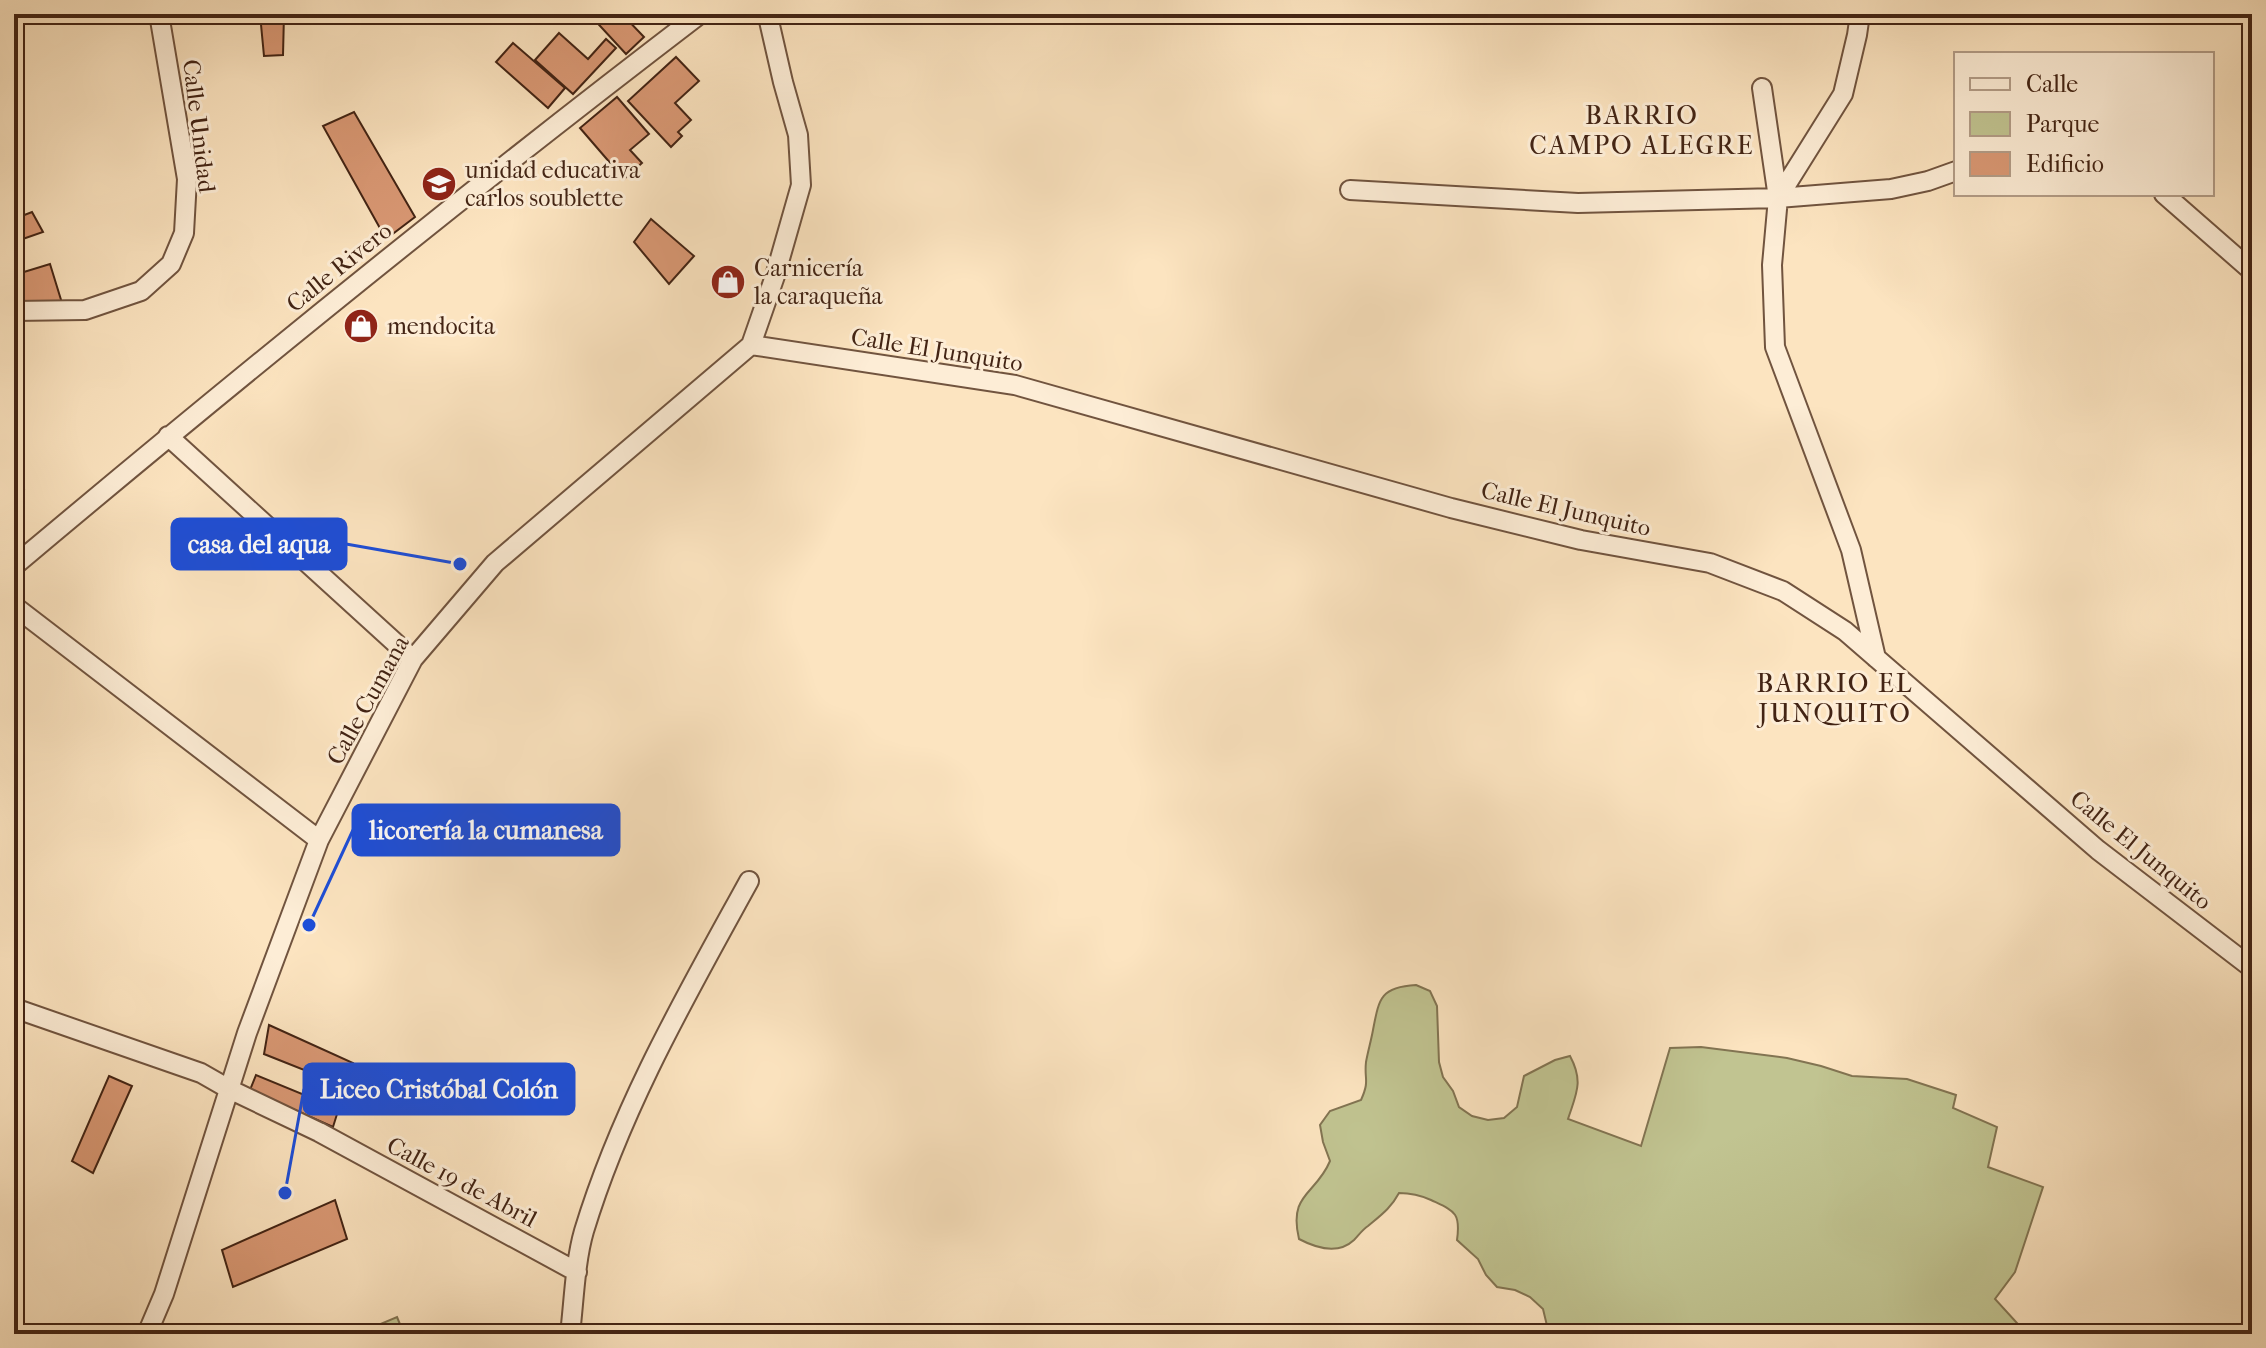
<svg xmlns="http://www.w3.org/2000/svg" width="2266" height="1348" font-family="'IM FELL French Canon',serif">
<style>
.green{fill:#c1c491;stroke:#827452;stroke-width:2}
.building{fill:#d99874;stroke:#432414;stroke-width:2}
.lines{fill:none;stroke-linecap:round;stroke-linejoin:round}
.minor-casing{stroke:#71543f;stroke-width:22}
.minor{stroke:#fdedd6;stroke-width:18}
.labels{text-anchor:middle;stroke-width:6;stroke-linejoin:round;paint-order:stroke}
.street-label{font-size:24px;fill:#432414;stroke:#fdedd6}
.poi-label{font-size:24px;fill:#432414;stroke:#fdedd6;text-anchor:start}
.neighbourhood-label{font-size:26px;letter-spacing:2px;fill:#432414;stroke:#fdedd6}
.leader{fill:none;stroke:#1d4ed8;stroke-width:3}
.callout-dot{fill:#1d4ed8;stroke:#fdedd6;stroke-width:3}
.callout{fill:#1d4ed8;stroke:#1d4ed8;stroke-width:3}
.callout-label{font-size:26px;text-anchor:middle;font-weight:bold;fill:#fff}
</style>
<rect width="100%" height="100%" fill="#fce4c0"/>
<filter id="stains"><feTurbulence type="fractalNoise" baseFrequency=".0025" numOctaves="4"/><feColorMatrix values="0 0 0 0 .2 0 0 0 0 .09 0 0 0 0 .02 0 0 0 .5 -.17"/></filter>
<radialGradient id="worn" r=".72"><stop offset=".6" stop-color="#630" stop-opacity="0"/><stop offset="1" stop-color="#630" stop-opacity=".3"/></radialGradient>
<path class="green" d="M1416 985 1430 991 1437 1006 1439 1062 1443 1077 1453 1091 1459 1107 1472 1116 1488 1120 1504 1118 1517 1107 1524 1076 1555 1060 1570 1056C1584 1082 1576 1094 1568 1119L1641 1146 1670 1048 1701 1047 1787 1058 1821 1066 1852 1076 1907 1079 1956 1095 1953 1108 1997 1127 1988 1167 2043 1187 2015 1272 1995 1299 2027 1334H1549L1543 1309 1530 1297 1515 1290 1497 1287 1486 1275 1478 1259 1457 1240C1461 1212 1454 1211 1431 1200 1420 1195 1412 1193 1399 1193 1391 1208 1381 1215 1368 1226 1362 1230 1359 1235 1354 1240 1338 1255 1316 1248 1299 1239 1288 1193 1316 1195 1330 1161L1323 1142 1320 1125 1330 1111 1361 1100C1370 1080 1364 1080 1366 1062 1368 1051 1371 1041 1373 1030 1379 999 1380 987 1416 985Z
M397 1317 404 1334H357Z"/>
<path class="building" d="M260 14H284L283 55 264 56Z
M589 14H622L644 37 626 54Z
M559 33 588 59 606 39 616 48 573 94 535 60Z
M513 43 565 88 548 108 496 62Z
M676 57 699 81 675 103 691 120 678 132 682 136 671 147 628 101Z
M617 97 649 134 630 150 642 163 624 179 580 128Z
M354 112 415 217 386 239 323 126Z
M32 212 43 232 14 242V219Z
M651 219 694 256 669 284 634 242Z
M50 264 62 303 14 304V275Z
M14 355H15L16 420H14Z
M14 490H24L21 520H14Z
M269 1025 353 1063 333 1127 250 1090 256 1075 314 1099 322 1077 264 1054Z
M109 1076 132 1086 93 1173 72 1161Z
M335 1200 347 1239 233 1287 222 1250Z"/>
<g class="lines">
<g class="minor-casing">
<path id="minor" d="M1860 14 1857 35 1843 94 1778 198 1772 265 1775 347 1851 550 1876 658
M1762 88 1778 198
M1350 190 1578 203 1778 198 1891 189 1928 181 1956 171
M2164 194 2252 271
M14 311 85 310 141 291 171 264 184 233 187 179 159 14
M751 345 1015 385 1451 508 1581 540 1710 563 1783 591 1845 631 2098 850 2252 968
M168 436 413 659
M14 566C239 377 467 192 700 14
M14 606 319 840
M14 1008 201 1073 229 1089 319 1132 577 1272
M147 1334 164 1294 247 1033 319 840 413 659 495 563 751 345 775 276 801 185 798 135 783 82 769 21 770 14
M570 1334C574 1301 575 1262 584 1231 622 1106 687 994 749 881"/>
</g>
<use href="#minor" class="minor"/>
</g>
<defs>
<g id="school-disc" transform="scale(1.8)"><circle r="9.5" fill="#8f2418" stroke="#fdedd6"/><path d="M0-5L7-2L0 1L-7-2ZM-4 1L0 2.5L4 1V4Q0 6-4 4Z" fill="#fff"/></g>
<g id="shop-disc" transform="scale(1.8)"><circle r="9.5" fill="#8f2418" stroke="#fdedd6"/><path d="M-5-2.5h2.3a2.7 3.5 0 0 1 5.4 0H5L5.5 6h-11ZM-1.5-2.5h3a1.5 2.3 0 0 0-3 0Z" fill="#fff"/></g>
</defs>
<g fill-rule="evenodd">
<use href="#school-disc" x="439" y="184"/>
<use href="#shop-disc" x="728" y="282"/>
<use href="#shop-disc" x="361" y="326"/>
</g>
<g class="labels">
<g class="street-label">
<text transform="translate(199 126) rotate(83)" y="8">Calle Unidad</text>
<text transform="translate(339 267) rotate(-39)" y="8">Calle Rivero</text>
<text transform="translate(937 350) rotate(9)" y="8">Calle El Junquito</text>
<text transform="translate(1566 509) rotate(13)" y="8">Calle El Junquito</text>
<text transform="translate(368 700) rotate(-61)" y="8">Calle Cumana</text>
<text transform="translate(2141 850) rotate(39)" y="8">Calle El Junquito</text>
<text transform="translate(462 1182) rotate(28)" y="8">Calle 19 de Abril</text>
</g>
<g class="poi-label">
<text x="465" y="178">unidad educativa<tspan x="465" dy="28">carlos soublette</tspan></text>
<text x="754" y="276">Carnicería<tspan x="754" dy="28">la caraqueña</tspan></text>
<text x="387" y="334">mendocita</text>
</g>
<g class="neighbourhood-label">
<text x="1642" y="124">BARRIO<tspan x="1642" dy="30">CAMPO ALEGRE</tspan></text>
<text x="1835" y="692">BARRIO EL<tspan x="1835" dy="30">JUNQUITO</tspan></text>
</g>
</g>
<path class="leader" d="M460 564L346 544M309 925L353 830M285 1193L304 1089"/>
<g class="callout-dot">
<circle cx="460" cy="564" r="8"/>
<circle cx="309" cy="925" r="8"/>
<circle cx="285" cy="1193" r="8"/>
</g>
<g class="callout">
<rect x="172" y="519" width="174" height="50" rx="8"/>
<rect x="353" y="805" width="266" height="50" rx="8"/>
<rect x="304" y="1064" width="270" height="50" rx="8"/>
</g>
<g class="callout-label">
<text x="259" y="553">casa del aqua</text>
<text x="486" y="839">licorería la cumanesa</text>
<text x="439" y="1098">Liceo Cristóbal Colón</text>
</g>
<rect width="2266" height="1348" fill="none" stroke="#fce4c0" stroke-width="48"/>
<rect x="16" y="16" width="2234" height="1316" fill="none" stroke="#432414" stroke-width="4"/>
<rect x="24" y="24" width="2218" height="1300" fill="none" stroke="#432414" stroke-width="2"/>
<rect x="1954" y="52" width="260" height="144" fill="#fdedd6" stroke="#b39d88" stroke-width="2"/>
<rect x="1970" y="78" width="40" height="12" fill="#fdedd6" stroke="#b39d88" stroke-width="2"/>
<text x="2026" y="92" font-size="24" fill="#432414">Calle</text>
<rect x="1970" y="112" width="40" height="24" fill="#c1c491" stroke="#b39d88" stroke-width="2"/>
<text x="2026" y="132" font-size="24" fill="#432414">Parque</text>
<rect x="1970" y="152" width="40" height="24" fill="#d99874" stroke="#b39d88" stroke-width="2"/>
<text x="2026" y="172" font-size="24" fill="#432414">Edificio</text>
<rect width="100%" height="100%" filter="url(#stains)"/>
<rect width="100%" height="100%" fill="url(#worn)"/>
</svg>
